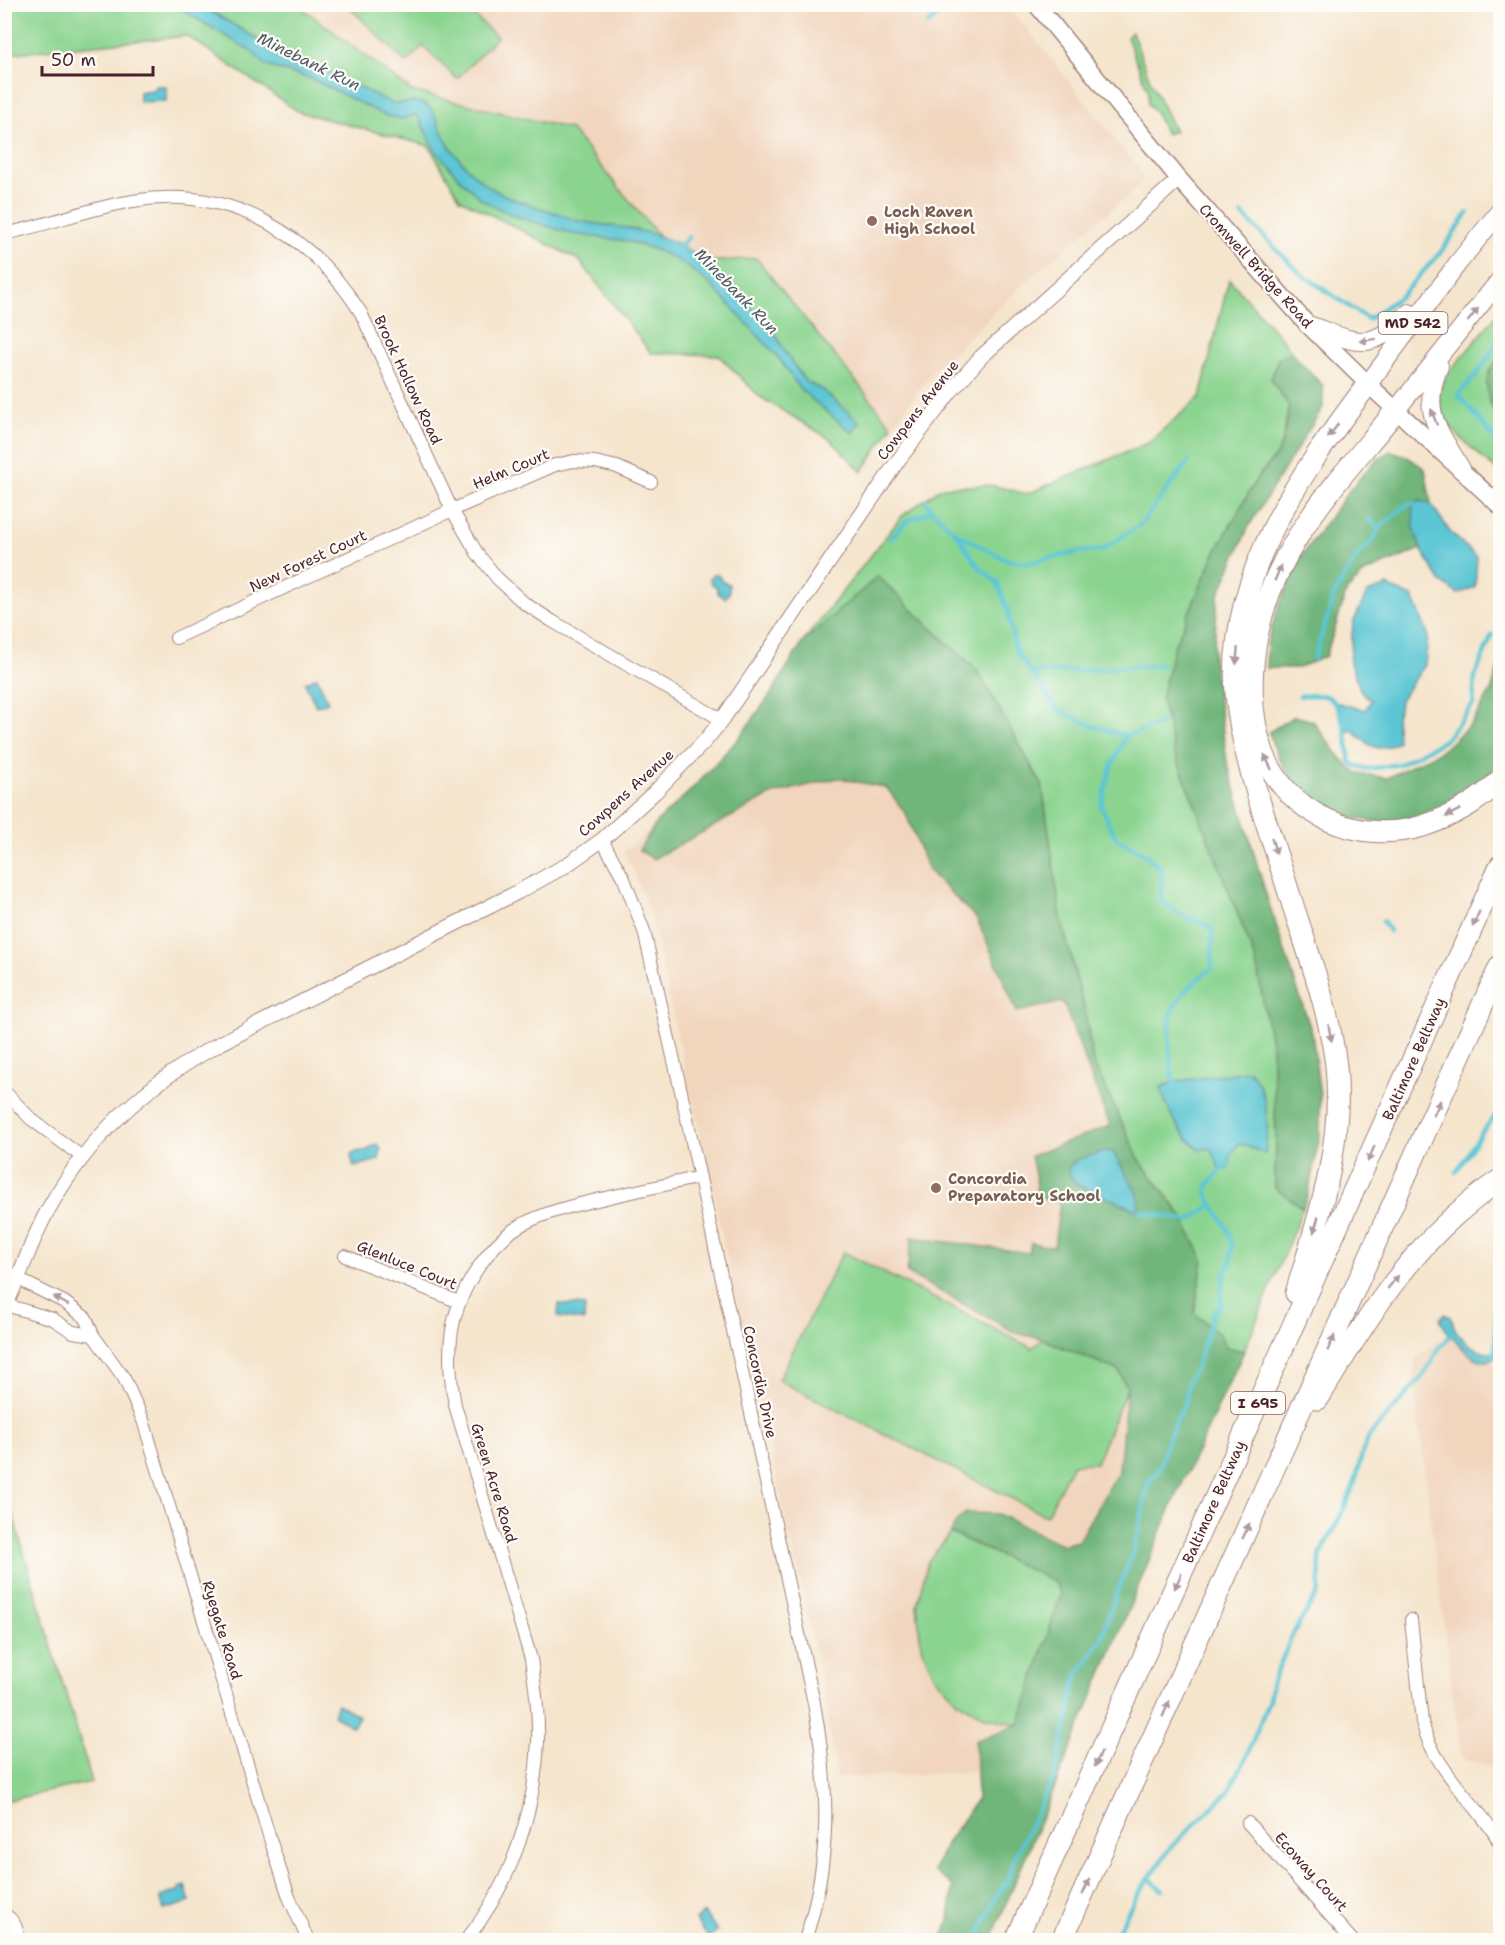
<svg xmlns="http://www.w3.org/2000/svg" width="1505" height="1945" font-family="'Shantell Sans',sans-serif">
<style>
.built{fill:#f1d5bd}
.green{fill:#8bd490;stroke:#6a7a5e;stroke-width:1.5}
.forest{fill:#70b67a;stroke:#5d6a52;stroke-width:1.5}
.water{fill:#5bc6d4;stroke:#527280;stroke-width:1.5}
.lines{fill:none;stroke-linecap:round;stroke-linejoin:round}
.stream{stroke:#5bc6d4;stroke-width:4.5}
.minor-casing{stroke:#a0827c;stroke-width:14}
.tertiary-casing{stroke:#a0827c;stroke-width:16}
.secondary-casing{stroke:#a0827c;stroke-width:19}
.primary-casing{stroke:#a0827c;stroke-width:20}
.motorway-casing{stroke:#a0827c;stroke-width:23}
.minor{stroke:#fff;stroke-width:12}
.tertiary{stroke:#fff;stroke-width:14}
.secondary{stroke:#fff;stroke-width:16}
.primary{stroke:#fff;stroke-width:18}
.motorway{stroke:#fff;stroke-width:21}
.oneway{fill:#ae9aa0}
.education-dot{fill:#8d6e63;stroke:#fdfcf7;stroke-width:2}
.labels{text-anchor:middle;stroke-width:4.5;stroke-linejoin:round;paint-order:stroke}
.shield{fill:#fdfcf7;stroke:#806168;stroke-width:1.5}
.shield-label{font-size:14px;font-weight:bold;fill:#4a1f2b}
.education-label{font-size:15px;font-weight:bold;fill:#785e54;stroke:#fdfcf7;text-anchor:start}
.street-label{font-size:15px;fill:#4a1f2b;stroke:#fdfcf7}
.water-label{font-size:16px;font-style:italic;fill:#505966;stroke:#fdfcf7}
</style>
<rect width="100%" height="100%" fill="#fdfcf7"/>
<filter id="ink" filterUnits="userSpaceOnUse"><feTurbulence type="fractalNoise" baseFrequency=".0167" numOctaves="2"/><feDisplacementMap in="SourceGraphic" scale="12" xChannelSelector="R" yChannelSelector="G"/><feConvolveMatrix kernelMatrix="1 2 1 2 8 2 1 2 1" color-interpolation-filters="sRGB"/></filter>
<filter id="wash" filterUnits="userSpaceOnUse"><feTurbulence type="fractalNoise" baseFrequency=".008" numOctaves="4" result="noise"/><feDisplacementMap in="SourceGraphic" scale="24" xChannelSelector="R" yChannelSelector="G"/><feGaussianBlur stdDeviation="1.35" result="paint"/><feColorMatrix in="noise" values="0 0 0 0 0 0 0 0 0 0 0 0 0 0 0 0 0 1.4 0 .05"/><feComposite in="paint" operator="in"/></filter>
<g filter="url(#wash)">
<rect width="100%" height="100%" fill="#f5e5cd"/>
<path class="built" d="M298 5H1008L1140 170 1143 178 1141 184 1022 285 931 374 892 426 811 322 756 258 682 264 570 129 412 91Z
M878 576 1140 1161 1121 1550 997 1771 837 1778 820 1671 651 918 635 874 624 852 690 792 738 739 769 697 802 643Z
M1448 1335 1500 1366V1768L1461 1758 1413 1378 1416 1357Z"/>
<path class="green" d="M4 5H298L412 91 570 129 682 264 756 258 892 426 862 472 830 439 760 397 718 355 651 353 579 260 460 199 429 146 299 112 187 36 5 54Z
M347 5H463L497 37 457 79 423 46 406 63Z
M1132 32 1149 78 1175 131 1166 134 1156 113 1148 104V91L1127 37Z
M1229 279 1283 340 1292 353 1278 359 1289 406 1283 440 1277 454 1256 480 1214 555 1174 647V751L1255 958 1273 1049 1276 1133 1275 1188 1303 1208 1244 1351 1226 1347 1219 1334 1194 1313 1203 1260 1181 1215 1140 1161 1093 1062 1085 1011 1061 919 1042 785 977 670 932 629 802 643 902 516 942 487 991 485 1027 494 1148 443 1200 397Z
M1500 310V357L1489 371 1488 377 1489 402 1500 418V473C1485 459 1466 445 1452 429 1424 397 1446 376 1468 350 1479 337 1490 323 1500 310Z
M843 1252 1032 1348 1043 1339 1119 1371 1127 1388 1096 1463 1073 1464 1046 1516 778 1380Z
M5 1489 92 1782 5 1801H4Z
M951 1533 1054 1581 1061 1594 1019 1725 985 1717 957 1701 935 1677 921 1647 917 1605 928 1561Z"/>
<path class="forest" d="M1292 353 1323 386V407L1249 526 1218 596 1213 658 1227 762 1268 901 1312 1033 1320 1096V1135L1308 1194 1303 1208 1275 1188 1276 1133 1272 1049 1255 958 1174 751 1161 698 1174 647 1214 555 1256 480 1277 454 1283 440 1289 406 1271 380 1278 358Z
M1500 357V418C1490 407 1483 388 1489 373 1491 367 1497 362 1500 357Z
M1391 451 1406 456 1425 469 1431 504 1420 501 1414 528 1421 549 1366 572 1347 590 1326 656 1299 668H1266L1267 644 1278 608 1301 557 1351 488 1376 460Z
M878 576 932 629 977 670 1042 785 1061 919 1085 1011 1093 1062 1140 1161 1181 1215 1203 1260 1194 1313 1219 1334 1226 1347 1244 1351 1170 1510 991 1940H942L949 1921 953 1886 933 1871 946 1844 977 1799 975 1741 1019 1724 1061 1594 1054 1581 951 1533 955 1524 966 1513 998 1514 1063 1545 1078 1541 1119 1470 1127 1388 1119 1371 1043 1339 1016 1333 907 1273 912 1237 1029 1253 1031 1243 1054 1247 1060 1201 1035 1197 1037 1184 1031 1156 1110 1126 1063 1002 1017 1012 977 919 928 870 906 814 887 788 838 778 773 794 653 859 639 850 657 822 690 791 738 739 769 697 802 643Z
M1500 662V761C1476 794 1412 827 1370 821 1350 818 1330 810 1314 799 1309 796 1303 793 1299 789 1284 773 1275 752 1269 732L1294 716 1313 721 1332 747 1349 767 1358 773 1387 778 1443 750 1472 723 1492 689Z"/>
<path class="water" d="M174 5H201L259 40 273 53 317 66 391 103C403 106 416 98 426 105 437 111 439 130 446 140 457 158 475 179 493 189 512 201 532 205 553 212 561 214 570 219 579 221 613 227 649 228 680 245 715 265 741 297 768 325L776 335 785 352 805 381 822 390 860 422 852 433 800 389 778 357 711 285 681 262 659 251 627 241 573 234 512 215 482 200 459 178 435 150 418 116 415 115 402 119 386 116 312 79 267 66 251 51Z
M156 86H166V101L139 102V92L153 90Z
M1420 501 1431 504 1450 532 1477 557 1475 587 1458 594 1440 581 1421 549 1414 528 1413 503Z
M715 574 718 575 723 582 729 584V593L725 598 718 593 716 586 711 584 710 578Z
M1387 586 1413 597 1428 634 1425 665 1400 700 1399 710 1396 716 1398 741C1379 756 1366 744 1352 729L1346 734 1335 702 1365 710 1371 700 1361 691 1350 663 1353 623 1367 593Z
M317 677 328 702 316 706 305 683Z
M1249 1071C1269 1090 1269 1128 1265 1154L1239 1143 1230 1156V1164L1227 1169H1219L1216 1159 1210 1148 1200 1150C1182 1137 1165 1108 1161 1087L1173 1082Z
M376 1144 381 1148 379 1160 354 1167 351 1157 352 1153 368 1150Z
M1106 1151 1113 1152 1138 1194 1139 1211 1074 1183 1068 1169 1076 1160Z
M559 1304 585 1306 584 1321 558 1317Z
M1444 1314 1450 1317 1456 1331 1469 1345 1480 1351 1500 1353V1356C1496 1357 1491 1360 1486 1361 1471 1362 1445 1331 1440 1319Z
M338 1704 359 1716 353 1727 333 1715Z
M185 1886 190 1902 164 1910 160 1897 180 1890 179 1888Z
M704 1913 717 1931 708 1937 695 1920Z"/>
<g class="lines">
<path class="stream" d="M928 24 951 4
M1242 214 1301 274 1368 319 1401 296 1440 253 1468 213
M676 249 689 237
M1500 339 1477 374 1458 395 1500 444
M926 502 932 510 957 534 978 566 997 582 1007 608 1016 651 1058 710 1090 725 1126 736 1111 767 1101 806 1116 838 1145 854 1162 870 1161 900 1175 911 1212 928V968C1199 977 1177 996 1172 1012 1166 1032 1171 1067 1174 1087
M1369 519 1379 528
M958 534 1005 559 1026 563 1079 552 1102 550 1141 524 1188 462
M890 539 906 522 932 510
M1314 659 1335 593 1357 556 1374 539 1379 528 1406 505 1413 503
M1033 673 1162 665
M1300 696C1307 696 1318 694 1325 696 1345 702 1347 744 1350 762L1356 766 1369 769 1400 764 1445 740 1473 705 1475 676 1492 635
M1126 736 1163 723
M1383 921 1389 931
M1456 1172 1482 1132 1500 1110
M1139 1211 1189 1221 1213 1204
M1495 1353 1496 1310 1500 1301
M1149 1878 1162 1890
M977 1940 996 1896 1007 1882 1012 1863 1056 1773 1077 1676 1102 1639 1111 1608 1135 1547 1149 1481 1159 1470 1168 1439 1186 1399 1188 1382 1197 1366 1214 1312 1221 1306V1292L1226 1271 1231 1262 1232 1244 1229 1232 1207 1194 1208 1185 1225 1166 1230 1164
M1113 1940 1136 1897 1170 1848 1228 1792 1246 1758 1269 1700 1272 1683 1293 1634 1319 1591 1320 1556 1344 1509 1355 1482 1362 1454 1369 1436 1424 1375 1439 1348 1453 1333"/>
</g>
</g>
<g filter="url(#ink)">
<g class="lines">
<g class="minor-casing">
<path id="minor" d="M4 234C48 225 89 208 133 201 229 185 311 233 361 313L452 510 477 553 497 578 524 603 552 621 722 720
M176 638 452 510 555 465 574 461 595 462 617 467 651 482
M602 840 624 879 644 931 681 1091 814 1703C829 1788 832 1857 805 1940
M4 1091 31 1119 82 1157
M345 1256 459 1302
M18 1279 64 1302 86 1318 93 1335 124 1378 143 1420 271 1842 289 1897 308 1940
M6 1305 53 1319 73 1332 93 1335
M1411 1620 1422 1722C1431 1757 1454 1782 1477 1810 1485 1821 1495 1831 1500 1845
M1248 1823 1352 1940
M4 1914C14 1920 18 1930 18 1940
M466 1940C511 1884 535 1813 538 1741 539 1713 535 1686 531 1659L455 1405C445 1352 448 1310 480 1265 491 1249 506 1233 523 1224 550 1210 580 1204 610 1197 640 1190 670 1184 700 1177"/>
</g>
<g class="tertiary-casing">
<path id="tertiary" d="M4 1308C21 1276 31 1240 49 1208 89 1136 149 1082 221 1043L518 892 565 866 602 840 656 791 705 741 722 720 897 462 951 391 981 357 1179 179"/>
</g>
<g class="secondary-casing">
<path id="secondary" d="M1036 4 1179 179 1308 325 1368 384 1500 506"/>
</g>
<g class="primary-casing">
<path id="primary" d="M1308 325C1357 342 1368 355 1409 313
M1439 366C1420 412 1439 430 1461 469
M1368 384 1458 263 1500 211
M1396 410 1500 280"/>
</g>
<g class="motorway-casing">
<path id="motorway" d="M1396 410C1341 479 1278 541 1258 631 1250 669 1249 715 1263 752 1287 816 1360 845 1423 826 1451 817 1480 801 1500 780
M1296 1293C1318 1219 1344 1145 1336 1066 1329 1007 1307 950 1289 893 1269 828 1242 761 1236 693 1227 575 1301 473 1368 384
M1318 1399C1358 1333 1396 1269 1453 1217 1468 1204 1484 1190 1500 1180
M1016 1940 1500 866
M1062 1940 1500 966"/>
</g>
<use href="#minor" class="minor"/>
<use href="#tertiary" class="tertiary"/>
<use href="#secondary" class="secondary"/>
<use href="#primary" class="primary"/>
<use href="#motorway" class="motorway"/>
</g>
<defs><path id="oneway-solid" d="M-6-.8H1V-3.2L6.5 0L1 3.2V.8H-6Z" transform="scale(1.5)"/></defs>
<g class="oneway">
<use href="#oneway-solid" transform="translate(1473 315) rotate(-52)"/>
<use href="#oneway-solid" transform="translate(1368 340) rotate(173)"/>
<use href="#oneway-solid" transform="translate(1434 417) rotate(-110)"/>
<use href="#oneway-solid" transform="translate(1333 431) rotate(127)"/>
<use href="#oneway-solid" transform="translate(1278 573) rotate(-66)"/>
<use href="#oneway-solid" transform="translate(1237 656) rotate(95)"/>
<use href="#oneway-solid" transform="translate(1268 762) rotate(-116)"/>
<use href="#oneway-solid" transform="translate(1453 813) rotate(153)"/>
<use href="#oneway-solid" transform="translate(1274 846) rotate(72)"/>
<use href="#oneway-solid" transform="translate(1476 919) rotate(114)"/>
<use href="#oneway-solid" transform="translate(1330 1033) rotate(79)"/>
<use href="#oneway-solid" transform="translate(1437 1108) rotate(-66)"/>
<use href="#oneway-solid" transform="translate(1371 1154) rotate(114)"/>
<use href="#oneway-solid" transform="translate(1316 1225) rotate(106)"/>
<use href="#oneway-solid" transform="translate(1393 1282) rotate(-51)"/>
<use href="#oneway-solid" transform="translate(61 1301) rotate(-150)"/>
<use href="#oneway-solid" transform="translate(1331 1343) rotate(-66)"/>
<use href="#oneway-solid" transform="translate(1246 1531) rotate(-66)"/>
<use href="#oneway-solid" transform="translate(1178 1581) rotate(114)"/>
<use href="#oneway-solid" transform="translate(1166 1709) rotate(-66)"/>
<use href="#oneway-solid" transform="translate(1098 1759) rotate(114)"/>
<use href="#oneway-solid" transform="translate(1086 1887) rotate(-66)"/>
</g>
</g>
<g class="education-dot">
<circle cx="872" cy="221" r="6"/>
<circle cx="936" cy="1188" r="6"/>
</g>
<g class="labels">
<g class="shield">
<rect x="1378.5" y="312" width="69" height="22" rx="4.5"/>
<rect x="1231" y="1392" width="54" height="22" rx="4.5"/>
</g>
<g class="shield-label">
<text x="1413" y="328">MD 542</text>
<text x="1258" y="1408">I 695</text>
</g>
<g class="education-label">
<text x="884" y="217">Loch Raven<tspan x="884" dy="17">High School</tspan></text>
<text x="948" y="1184">Concordia<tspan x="948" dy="17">Preparatory School</tspan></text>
</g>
<g class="street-label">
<text transform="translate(1256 266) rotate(48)" y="5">Cromwell Bridge Road</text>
<text transform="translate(408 380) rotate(65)" y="5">Brook Hollow Road</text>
<text transform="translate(918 410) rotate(-52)" y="5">Cowpens Avenue</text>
<text transform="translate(511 469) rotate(-23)" y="5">Helm Court</text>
<text transform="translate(308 561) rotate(-25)" y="5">New Forest Court</text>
<text transform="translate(626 793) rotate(-42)" y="5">Cowpens Avenue</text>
<text transform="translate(1414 1059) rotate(-66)" y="5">Baltimore Beltway</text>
<text transform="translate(407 1265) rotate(22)" y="5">Glenluce Court</text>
<text transform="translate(760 1382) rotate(78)" y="5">Concordia Drive</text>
<text transform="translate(494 1483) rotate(73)" y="5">Green Acre Road</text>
<text transform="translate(1214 1502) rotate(-66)" y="5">Baltimore Beltway</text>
<text transform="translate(222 1630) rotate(73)" y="5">Ryegate Road</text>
<text transform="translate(1311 1872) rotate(48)" y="5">Ecoway Court</text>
</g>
<g class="water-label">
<text transform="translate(309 61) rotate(26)" y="6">Minebank Run</text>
<text transform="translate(737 291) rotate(46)" y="6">Minebank Run</text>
</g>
</g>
<rect width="1505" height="1945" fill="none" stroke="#fdfcf7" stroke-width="24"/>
<path d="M42 66v9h111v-9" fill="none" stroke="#4a1f2b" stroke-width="3"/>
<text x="51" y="66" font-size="18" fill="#4a1f2b" stroke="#fdfcf7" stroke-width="4.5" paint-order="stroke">50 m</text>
</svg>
